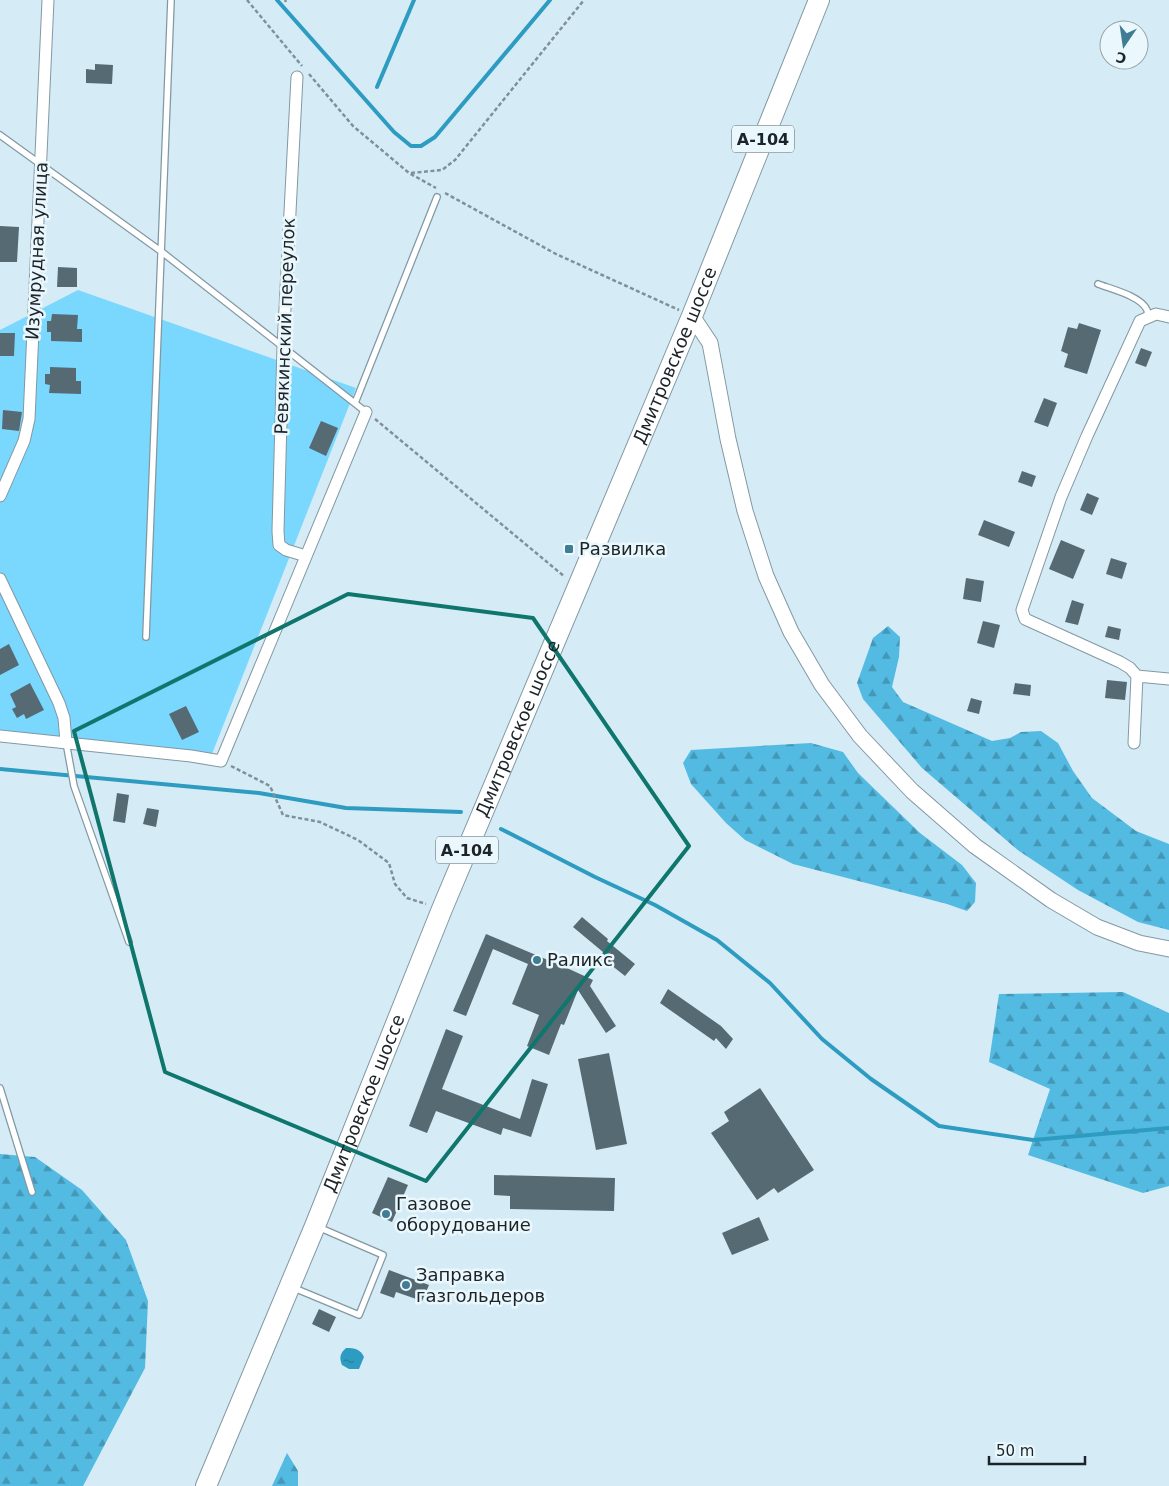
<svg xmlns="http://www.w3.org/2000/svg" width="1169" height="1486" font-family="'DejaVu Sans',sans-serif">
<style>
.forest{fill:url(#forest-firs)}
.garden{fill:#7ad7fd}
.water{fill:url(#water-ripples)}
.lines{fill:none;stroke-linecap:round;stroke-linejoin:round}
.stream{stroke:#2e9bc1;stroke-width:4}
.building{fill:#556a73}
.service-casing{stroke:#8298a2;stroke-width:8}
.minor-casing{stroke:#8298a2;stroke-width:13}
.tertiary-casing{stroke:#8298a2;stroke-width:17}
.trunk-casing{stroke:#8298a2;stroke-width:22}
.path{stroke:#809098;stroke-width:2.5;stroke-dasharray:4 2.5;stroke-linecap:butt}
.service{stroke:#fff;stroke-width:5.5}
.minor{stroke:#fff;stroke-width:11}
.tertiary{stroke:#fff;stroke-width:15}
.trunk{stroke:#fff;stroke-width:20}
.marked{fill:none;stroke:#0f766e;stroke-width:4;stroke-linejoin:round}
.poi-dot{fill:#407c93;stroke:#eaf8fe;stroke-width:2}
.labels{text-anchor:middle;stroke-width:5;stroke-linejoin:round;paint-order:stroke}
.shield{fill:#eaf8fe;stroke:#5a6468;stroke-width:1}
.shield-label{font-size:16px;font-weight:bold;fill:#1c2428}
.street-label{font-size:18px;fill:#1c2428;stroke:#eaf8fe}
.poi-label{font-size:18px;fill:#1c2428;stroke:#eaf8fe;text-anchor:start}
</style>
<defs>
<pattern id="forest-firs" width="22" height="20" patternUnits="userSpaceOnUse" patternTransform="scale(1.25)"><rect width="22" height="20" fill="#53bae2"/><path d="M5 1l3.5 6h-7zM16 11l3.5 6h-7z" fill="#4497b7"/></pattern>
<pattern id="water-ripples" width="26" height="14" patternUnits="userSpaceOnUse" patternTransform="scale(1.25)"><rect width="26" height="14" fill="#2e9bc1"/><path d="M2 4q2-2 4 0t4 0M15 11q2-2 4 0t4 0" fill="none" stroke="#267e9d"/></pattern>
</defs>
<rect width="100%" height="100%" fill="#d5ecf7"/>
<path class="forest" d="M888 626 900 637 899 657 892 687 903 702 992 741 1010 738 1021 732 1041 731 1058 743 1073 771 1092 798 1136 831 1169 844V930L1138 922 1078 890 1019 851 922 768 863 699 857 683 873 638Z
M811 743 843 752 858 773 920 833 962 865 976 883 975 902 967 911 947 904 793 864 745 840 726 823 691 784 683 763 691 750Z
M1123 992 1169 1013V1186L1143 1193 1028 1155 1050 1089 989 1062 999 994Z
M0 1154 35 1157 82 1190 126 1240 148 1301 145 1368 83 1486H0Z
M287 1453 298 1471V1486H272Z"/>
<path class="garden" d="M78 290 356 388 210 759 0 741V330Z"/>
<path class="water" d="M346 1348C355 1348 360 1349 364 1357L359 1369H349L342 1365C339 1358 340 1353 346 1348Z"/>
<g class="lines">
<path class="stream" d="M277 0 394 132 411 146H421L435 137 550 0
M377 87 414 0
M0 769 259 793 346 808 461 812
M501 829 595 877 655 905 717 940 770 983 822 1039 871 1079 939 1126 1033 1140 1169 1128"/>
</g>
<path class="building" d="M95 64 113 65 112 84 86 83V69L95 70Z
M0 226 19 227 17 262H0Z
M58 267 77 268V287H57Z
M52 314 78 315 77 329H82V342L51 341V332H47V321H51Z
M1079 323 1101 330 1087 374 1064 367 1068 354 1061 351 1068 327 1077 329Z
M0 333H15L14 356H0Z
M1141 348 1152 352 1146 367 1135 363Z
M50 367 76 368V381H81V394L49 393 50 385 45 384V374H50Z
M1044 398 1057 403 1048 427 1034 422Z
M3 410 22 412 19 431 2 429Z
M321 421 338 428 326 456 309 448Z
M1022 471 1036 476 1032 487 1018 482Z
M1087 493 1099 498 1092 515 1080 510Z
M984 520 1015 532 1009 547 978 535Z
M1061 540 1085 550 1073 579 1049 569Z
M1111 558 1127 563 1122 579 1106 574Z
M966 578 984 581 981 602 963 599Z
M1072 600 1084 604 1078 625 1065 622Z
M983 621 1000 625 994 648 977 643Z
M1108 626 1121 629 1119 640 1105 637Z
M9 644 19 665 0 675V649Z
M1107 680 1127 682 1125 700 1105 698Z
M30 683 44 710 26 719 24 714 17 718 12 709 16 707 10 694Z
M1015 683 1031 685 1030 696 1013 694Z
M971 698 982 701 979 714 967 711Z
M186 706 199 732 182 740 169 714Z
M117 793 129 795 125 823 113 821Z
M147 808 159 810 156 827 143 824Z
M582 917 608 939 607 941 635 964 625 976 606 961 609 957 573 927Z
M486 934 567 968 593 980 590 986 616 1026 606 1033 578 990 564 1025 561 1024 549 1055 527 1046 539 1015 512 1004 528 964 493 949 466 1016 453 1011Z
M668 989 721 1026 733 1039 726 1049 716 1038 714 1041 660 1003Z
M446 1029 463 1036 442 1089 520 1119 532 1079 548 1084 531 1137 503 1128 501 1135 436 1111 427 1133 409 1126Z
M609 1053 627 1144 596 1150 578 1059Z
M760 1088 814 1170 778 1193 774 1188 757 1200 711 1133 729 1121 724 1112Z
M494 1175 615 1178 614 1211 510 1209V1196L494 1195Z
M388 1177 408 1185 392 1222 372 1213Z
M759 1217 769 1240 732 1255 722 1233Z
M389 1270 429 1285 422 1301 396 1292 394 1298 380 1293Z
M319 1309 336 1317 329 1332 312 1324Z"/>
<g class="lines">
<g class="service-casing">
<path id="service" d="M0 135 162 252 366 412
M1098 284C1111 289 1141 296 1147 310 1148 312 1147 315 1147 318
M355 403 437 197
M146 637 171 0
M66 742 74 786 129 942
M0 1088 32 1192
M294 1288 359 1315 383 1255 318 1227"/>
</g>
<g class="minor-casing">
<path id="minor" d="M297 77 283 347 278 531 279 545 286 550 306 556
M0 496 24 441 29 419 48 0
M0 579 59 703 64 718 66 742
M1137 676 1169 679
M0 736 191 756 221 761 366 412
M1134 743 1137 676 1130 668 1120 662 1025 619 1022 610 1061 497 1087 436 1140 321 1156 314 1169 317"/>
</g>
<g class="tertiary-casing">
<path id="tertiary" d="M692 316 710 343 728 439 745 511 766 576 791 632 822 685 860 736 912 791 975 846 1051 900 1097 927 1139 943 1169 949"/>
</g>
<g class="trunk-casing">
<g id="trunk">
<path id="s1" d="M206 1486 315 1226 442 909 692 316 819 0"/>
</g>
</g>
<path class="path" d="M247 0 302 66
M285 0 286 2
M309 74 353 126 409 173 436 188
M411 173 442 170 455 160 584 0
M445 193 556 254 679 310
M375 419 565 577
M231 766 270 786 283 815 320 822 358 840 389 863 395 884 407 898 426 904"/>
<use href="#service" class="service"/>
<use href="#minor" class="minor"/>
<use href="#tertiary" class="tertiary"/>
<use href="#trunk" class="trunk"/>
</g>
<path class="marked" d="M348 594 533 618 689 846 426 1181 165 1072 74 731Z"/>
<g class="poi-dot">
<rect x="564" y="544" width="10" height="10" rx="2.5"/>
<circle cx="537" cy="960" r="5"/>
<circle cx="386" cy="1214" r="5"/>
<circle cx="406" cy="1285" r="5"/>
</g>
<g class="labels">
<g class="shield">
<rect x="732" y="125.5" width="62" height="27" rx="4"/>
<rect x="436" y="836.5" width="62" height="27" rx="4"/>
</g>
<g class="shield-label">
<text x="763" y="145">А-104</text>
<text x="467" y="856">А-104</text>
</g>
<g class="street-label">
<text transform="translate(37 251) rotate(-87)" y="6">Изумрудная улица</text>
<text transform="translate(285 326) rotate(-88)" y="6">Ревякинский переулок</text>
<text dy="6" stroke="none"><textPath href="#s1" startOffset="1224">Дмитровское шоссе</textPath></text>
<text dy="6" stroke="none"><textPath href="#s1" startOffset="819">Дмитровское шоссе</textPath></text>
<text dy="6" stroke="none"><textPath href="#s1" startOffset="414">Дмитровское шоссе</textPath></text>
</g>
<g class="poi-label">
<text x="579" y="555">Развилка</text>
<text x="547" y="966">Раликс</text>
<text x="396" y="1210">Газовое<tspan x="396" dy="21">оборудование</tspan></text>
<text x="416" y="1281">Заправка<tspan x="416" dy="21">газгольдеров</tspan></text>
</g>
</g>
<g transform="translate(1124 45) rotate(193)"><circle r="24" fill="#eaf8fe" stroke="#98a3a8"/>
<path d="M0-4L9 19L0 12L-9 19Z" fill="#407c93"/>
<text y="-8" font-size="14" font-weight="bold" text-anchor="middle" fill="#1c2428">С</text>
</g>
<path d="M989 1456v8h96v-8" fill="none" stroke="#1c2428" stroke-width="2.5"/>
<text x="996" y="1456" font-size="15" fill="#1c2428" stroke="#eaf8fe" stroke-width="4" paint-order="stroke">50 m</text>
</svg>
